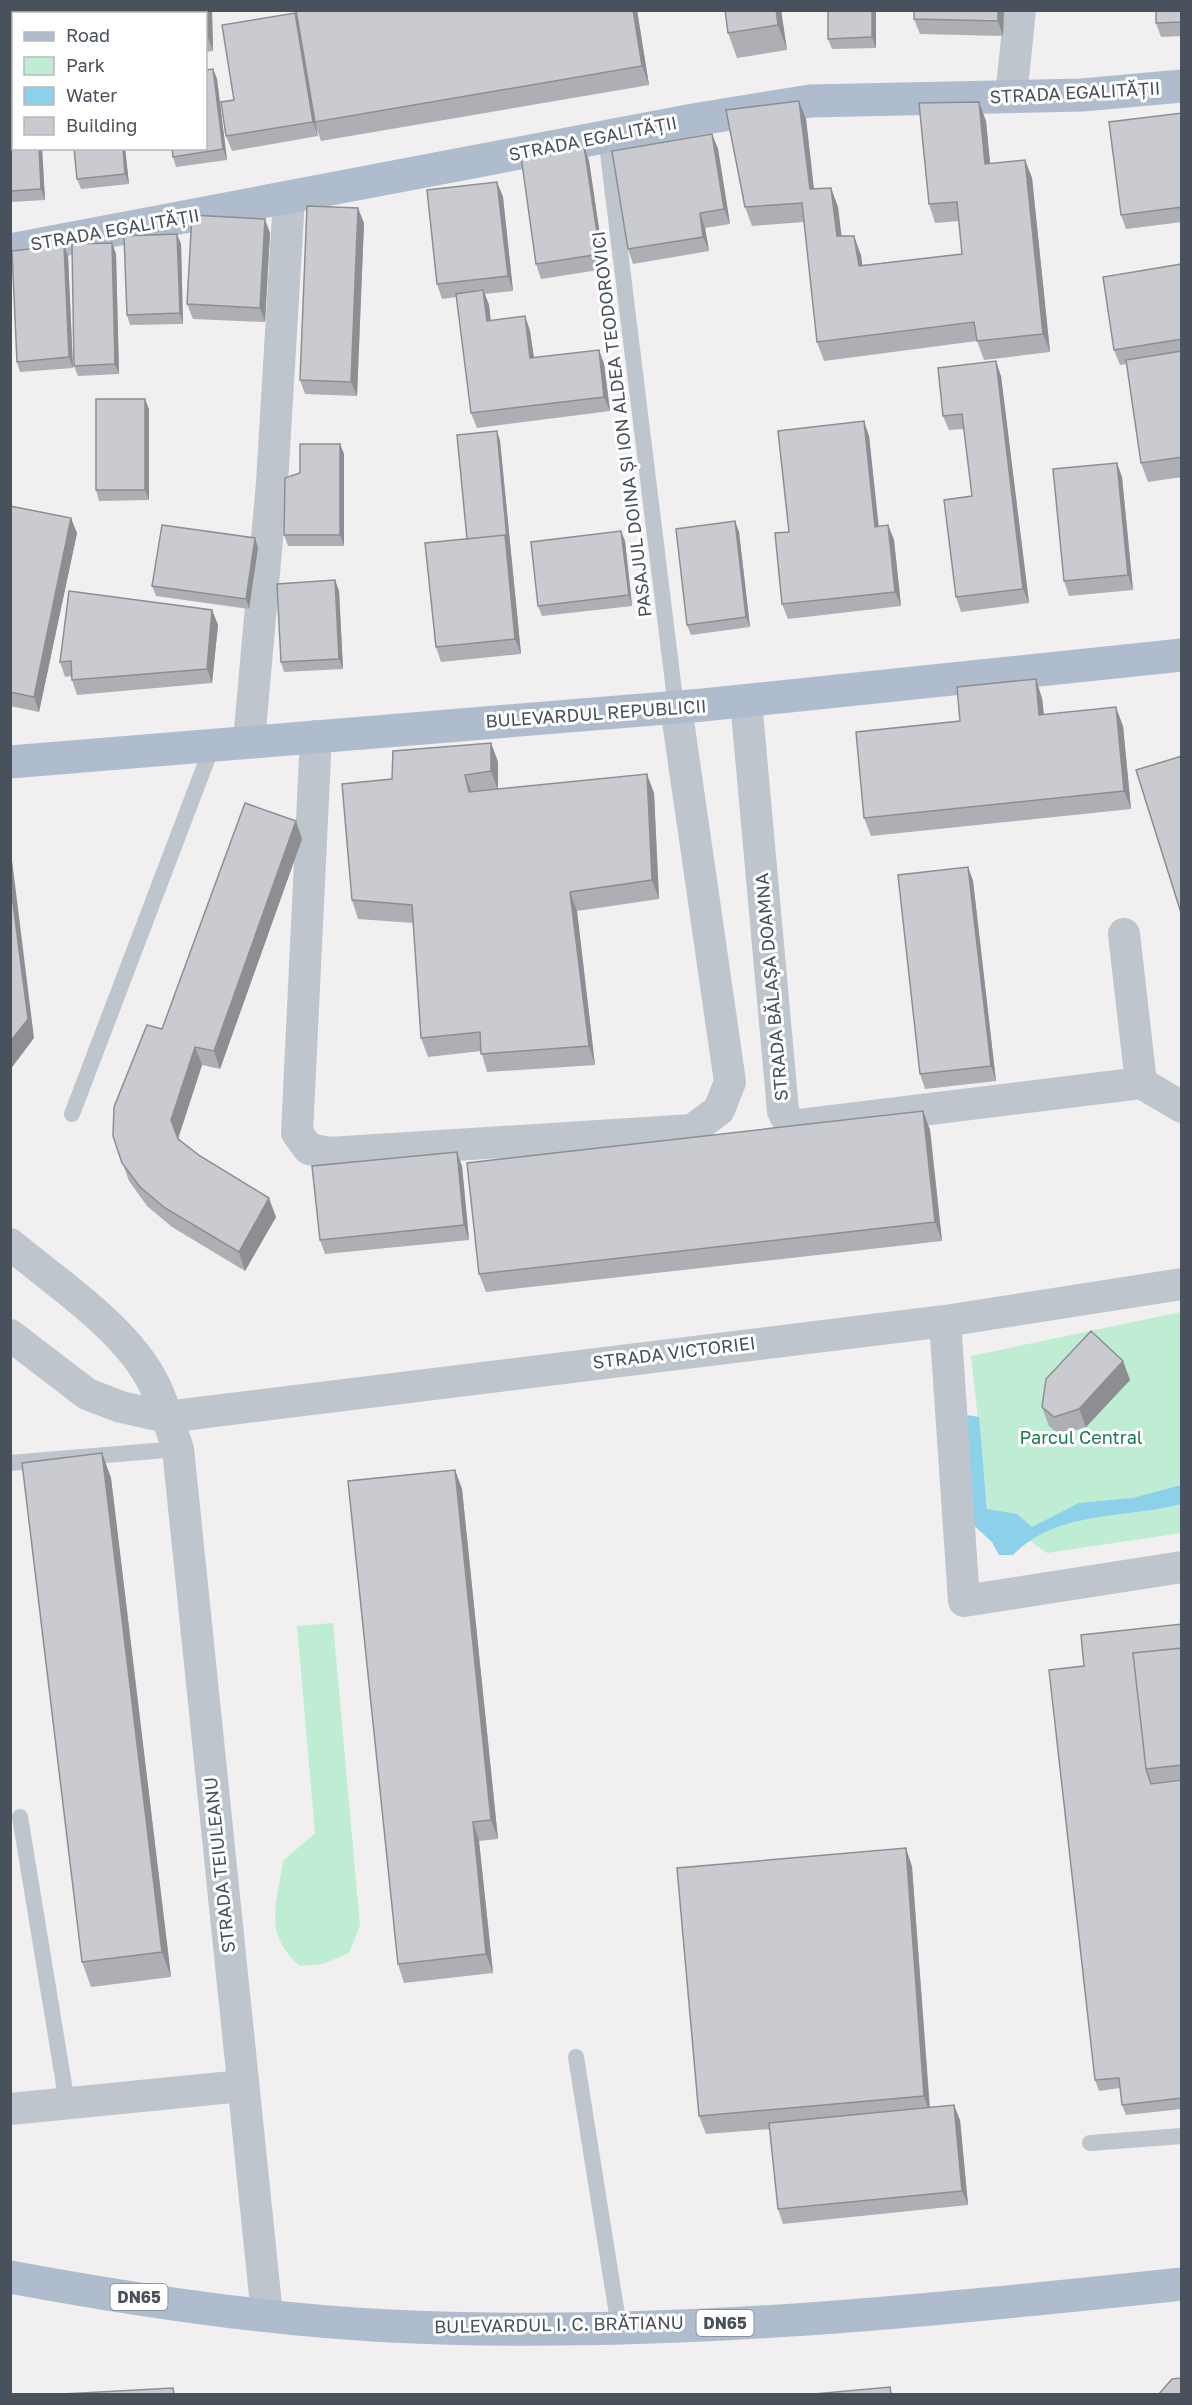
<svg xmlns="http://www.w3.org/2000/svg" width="1192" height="2405" font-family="'Golos Text',sans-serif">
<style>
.green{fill:#bfedd4}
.water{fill:#8dd0e9}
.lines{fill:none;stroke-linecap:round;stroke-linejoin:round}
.lane{stroke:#bec5cd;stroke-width:16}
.street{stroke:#bec5cd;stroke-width:32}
.primary{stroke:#afbccd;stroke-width:33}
.wall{fill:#adafb4}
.shaded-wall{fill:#8d8e92}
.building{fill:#c9cbd1;stroke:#8d8e92;stroke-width:1.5}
.labels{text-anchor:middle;stroke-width:6;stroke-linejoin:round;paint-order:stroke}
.shield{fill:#fff;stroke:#7f858d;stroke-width:1.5}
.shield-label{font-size:16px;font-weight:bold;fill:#48515c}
.street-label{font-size:18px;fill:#48515c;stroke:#fff}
.park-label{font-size:18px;fill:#1a7b51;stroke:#fff}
</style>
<rect width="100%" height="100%" fill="#f1efef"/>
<path class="green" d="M1181 1312V1533L1047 1553 988 1511 971 1356Z
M333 1623 360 1926 349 1953 323 1964 300 1966C262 1933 277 1905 283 1861L315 1833 297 1626Z"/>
<path class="water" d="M961 1414 979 1417 987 1509 1017 1514 1032 1527 1079 1503 1133 1498 1181 1485V1504C1125 1519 1056 1510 1013 1555H999L992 1542 971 1523Z"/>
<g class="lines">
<path class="lane" d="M606 137 676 707
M72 1114 213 744
M10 1463 178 1449
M20 1817 67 2103
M576 2057 619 2327
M1090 2143 1182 2136"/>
<path class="street" d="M1011 97 1020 10
M746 701 783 1111C787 1120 790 1124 800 1125L1141 1083 1182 1107
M316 736 297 1133 309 1149 329 1153 692 1130 719 1110 730 1082 676 707
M249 741 272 483 289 198
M1124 934 1141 1083
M10 1244C58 1284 126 1328 154 1384 164 1404 170 1427 178 1449L267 2315
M945 1321 964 1601 1182 1567
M10 1335 87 1394 121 1407 166 1417 945 1321 1182 1284
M10 2109 242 2086"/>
<path class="primary" d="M10 250 693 120 810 101 1082 95 1182 86
M10 762 703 705 1182 655
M10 2277C134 2300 265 2320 391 2326 655 2339 920 2312 1182 2284"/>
</g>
<path class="wall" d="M170 10H212L213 51 206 52V14Z
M637 10 649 85 321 141 316 127 318 136 232 151 226 136 234 100 295 13 298 21Z
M725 10H781L787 50 737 58 728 33Z
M828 10H876V48L832 49 828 39Z
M914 10H1004L1003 36 920 34 914 19Z
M1182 10V36L1161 37 1156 23Z
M10 61 42 148 45 200 10 202Z
M213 69 217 79 227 160 176 167 173 157Z
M1182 113V222L1126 229 1121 215Z
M806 119 814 189 831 188 838 207 841 236 861 255 862 265 962 254 959 221 935 223 929 204 986 121 990 164 1025 160 1032 178 1050 352 984 360 977 341 824 361 817 342 804 222 752 226 745 207Z
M712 134 718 149 730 224 705 228 709 251 633 264 628 249Z
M584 146 589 161 605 269 541 279 536 264Z
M74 148H125L129 184 81 189 77 179Z
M497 182 503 197 513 291 485 294 489 305 491 321 525 316 530 331 534 358 599 350 604 364 610 411 477 428 471 413 457 297 442 299 437 284Z
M364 223 357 396 305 394 300 380Z
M270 233 265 322 193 319 187 304Z
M112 243 116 254 119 374 78 376 74 366Z
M181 244 183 324 130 325 127 315Z
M64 245 68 256 73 368 20 372 17 362Z
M1182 264V477L1148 482 1141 463 1127 364 1120 365 1114 350Z
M1001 376 1029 603 961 612 956 597 972 496 964 429 949 430 943 416Z
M149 409V500L99 501 96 490Z
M864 421 869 436 879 527 888 525 894 540 901 606 788 619 782 604 789 532Z
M497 431 500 441 521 654 441 662 436 647Z
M340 444 344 454V546H288L284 535 300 473Z
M1122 477 1133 590 1069 596 1064 581Z
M10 506 77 533 39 712 10 706Z
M735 521 739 532 750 627 691 635 687 625Z
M621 531 625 541 632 606 542 616 538 606Z
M255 538 258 548 249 609 156 596 152 586Z
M335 580 339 591 343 669 284 672 281 662Z
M212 610 218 625 212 683 77 695 72 680V676L65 677 60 662Z
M1042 698 1044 715 1123 726 1131 809 871 836 864 818 960 721Z
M491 743 498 762V789L654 793 659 899 577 911 595 1065 487 1072 481 1051 428 1057 421 1038 414 923 358 919 352 900 392 779Z
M296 821 302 839 220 1069 202 1065 178 1138 276 1217 245 1271 172 1227 147 1206 129 1181 113 1136 162 1029Z
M968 867 973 881 996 1081 925 1089 920 1074Z
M923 1111 930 1130 942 1241 486 1292 479 1274Z
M462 1166 469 1240 325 1254 320 1240Z
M1123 1361 1130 1380 1086 1427 1060 1435 1049 1426 1042 1407Z
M102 1453 111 1478 171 1977 91 1987 82 1962Z
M455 1470 462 1489 498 1839 479 1841 493 1973 404 1983 398 1964Z
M1182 1624V2109L1126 2115 1122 2105 1120 2088 1099 2091 1095 2080 1084 1666Z
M906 1848 912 1867 930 2107 960 2120 968 2205 783 2224 778 2209 770 2129 706 2134 699 2116Z"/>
<path class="shaded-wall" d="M207 10H212L213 51 208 37Z
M633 10H637L649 85 642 66Z
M776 10H781L787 50 778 25Z
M872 10H876V48L872 37Z
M998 10H1004L1003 36 998 21Z
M295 13 300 28 315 122 318 136 313 122Z
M213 69 217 79 227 160 223 149Z
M799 101 806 119 816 208 810 189Z
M979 102 986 121 992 183 985 164Z
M712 134 718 149 730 224 724 209Z
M584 146 589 161 605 269 600 254Z
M39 148H42L45 200 41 189Z
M123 148H125L129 184 125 174Z
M1025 160 1032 178 1050 352 1043 334Z
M497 182 503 197 513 291 508 276Z
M831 188 838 207 844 255 837 236Z
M358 208 364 223 357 396 351 382Z
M700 213 705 228 709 251 703 237Z
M265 219 270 233 265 322 260 308Z
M177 234 181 244 183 324 180 313Z
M854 236 861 255 865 284 859 266Z
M112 243 116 254 119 374 115 364Z
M64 245 68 256 73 368 69 357Z
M483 290 489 305 492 336 487 321Z
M525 316 530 331 536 373 530 358Z
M599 350 604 364 610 411 604 397Z
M996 361 1001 376 1029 603 1023 589Z
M145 399 149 409V500L145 490Z
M864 421 869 436 880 542 875 527Z
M497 431 500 441 521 654 515 639 505 535Z
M340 444 344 454V546L340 535Z
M1117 463 1122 477 1133 590 1128 575Z
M71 518 77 533 39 712 34 697Z
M735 521 739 532 750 627 746 617Z
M888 525 894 540 901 606 895 592Z
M621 531 625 541 632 606 629 595Z
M255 538 258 548 249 609 246 599Z
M335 580 339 591 343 669 339 659Z
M212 610 218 625 212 683 207 669Z
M1036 679 1042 698 1046 734 1039 715Z
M1116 707 1123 726 1131 809 1124 791Z
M491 743 498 762V790L491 771Z
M647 774 654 793 659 899 652 880Z
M465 775 472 794 469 792Z
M296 821 302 839 220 1069 214 1051Z
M10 844 34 1038 10 1070Z
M968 867 973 881 996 1081 991 1066Z
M570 892 577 911 595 1065 589 1046Z
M195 1047 202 1065 178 1139 171 1120Z
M923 1111 930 1130 942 1241 935 1222Z
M457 1152 462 1166 469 1240 464 1225Z
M269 1198 276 1217 245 1271 239 1252Z
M1123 1361 1130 1380 1086 1427 1079 1409Z
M102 1453 111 1478 171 1977 162 1952Z
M455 1470 462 1489 498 1839 491 1820Z
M473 1822 479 1841 493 1973 486 1954Z
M906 1848 912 1867 930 2114 924 2096Z
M954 2105 960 2120 968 2205 962 2191Z"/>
<path class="building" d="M170 10H207L208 37H206V14H170Z
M296 10H633L642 66 315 122Z
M725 10H776L778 25 728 33Z
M828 10H872V37L828 39Z
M914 10H998V21L914 19Z
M1156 10H1182V22L1156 23Z
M295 13 313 122 226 136 221 102 234 100 222 25Z
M10 61H14V148H39L41 189 10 191Z
M213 69 223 149 173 157 172 148H206V70Z
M799 101 810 189 831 188 837 236H854L859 266 962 254 957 202 929 204 919 103 979 102 985 164 1025 160 1043 334 977 341 974 322 817 342 802 203 745 207 726 110Z
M1182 113V207L1121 215 1109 122Z
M712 134 724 209 700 213 703 237 628 249 612 151Z
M584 146 600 254 536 264 521 156Z
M74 148H123L125 174 77 179Z
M497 182 508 276 437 284 427 190Z
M307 206 358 208 351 382 300 380Z
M192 215 265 219 260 308 187 304Z
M177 234 180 313 127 315 124 236Z
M112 243 115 364 74 366 72 244Z
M64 245 69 357 17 362 12 251Z
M1182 264V339L1114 350 1103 277Z
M483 290 487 321 525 316 530 358 599 350 604 397 471 413 456 294Z
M1182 351V457L1141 463 1126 360Z
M996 361 1023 589 956 597 944 500 972 496 962 414 943 416 938 368Z
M96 399H145V490H96Z
M864 421 875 527 888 525 895 592 782 604 775 533 789 532 778 431Z
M497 431 507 539 505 535 467 539 457 435Z
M300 444H340V535H284L285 478 300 473Z
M1117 463 1128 575 1064 581 1053 469Z
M10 506 71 518 34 697 10 692Z
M735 521 746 617 687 625 676 529Z
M162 525 255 538 246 599 152 586Z
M621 531 629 595 538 606 531 542Z
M505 535 515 639 436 647 425 543Z
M335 580 339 659 281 662 277 584Z
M69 591 212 610 207 669 72 680 71 661 60 662Z
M1036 679 1039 715 1116 707 1124 791 864 818 856 732 960 721 957 687Z
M491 743V771L465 775 469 792 647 774 652 880 570 892 589 1046 481 1054 480 1032 421 1038 412 905 352 900 342 784 392 779 393 751Z
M1182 756V916L1136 770Z
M245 803 296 821 214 1051 195 1047 171 1120 178 1139 200 1156 269 1198 239 1252 165 1208 140 1187 122 1163 113 1136 114 1107 147 1025 162 1029Z
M968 867 991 1066 920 1074 898 875Z
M10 880 28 1019 10 1042Z
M923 1111 935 1222 479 1274 467 1163Z
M457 1152 464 1225 320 1240 312 1166Z
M1091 1331 1123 1361 1079 1409 1054 1417 1042 1407 1046 1379Z
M102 1453 162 1952 82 1962 22 1463Z
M455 1470 491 1820 473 1822 486 1954 398 1964 348 1481Z
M1182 1624V1648L1133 1653 1146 1769 1151 1784 1182 1780V2098L1122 2105 1119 2078 1095 2080 1049 1670 1084 1666 1081 1635Z
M1182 1648V1765L1146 1769 1133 1653Z
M906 1848 924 2096 699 2116 677 1868Z
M954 2105 962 2191 778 2209 769 2123Z
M1182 2378V2394H1159L1172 2379Z
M890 2387 891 2394H814Z
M173 2388 174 2394H62Z"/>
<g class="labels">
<g class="shield">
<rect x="110.5" y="2284" width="57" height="26" rx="4.5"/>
<rect x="696.5" y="2310" width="57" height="26" rx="4.5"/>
</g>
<g class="shield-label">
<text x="139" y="2303">DN65</text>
<text x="725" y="2329">DN65</text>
</g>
<g class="street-label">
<text transform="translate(1075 93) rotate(-3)" y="6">STRADA EGALITĂȚII</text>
<text transform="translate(593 139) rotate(-11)" y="6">STRADA EGALITĂȚII</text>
<text transform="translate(115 230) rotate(-10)" y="6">STRADA EGALITĂȚII</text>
<text transform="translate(622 424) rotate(-97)" y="6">PASAJUL DOINA ȘI ION ALDEA TEODOROVICI</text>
<text transform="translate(596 714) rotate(-4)" y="6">BULEVARDUL REPUBLICII</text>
<text transform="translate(772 987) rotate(-95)" y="6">STRADA BĂLAȘA DOAMNA</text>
<text transform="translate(674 1353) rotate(-7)" y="6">STRADA VICTORIEI</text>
<text transform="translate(220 1865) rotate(-96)" y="6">STRADA TEIULEANU</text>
<text transform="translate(559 2325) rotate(-1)" y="6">BULEVARDUL I. C. BRĂTIANU</text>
</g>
<g class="park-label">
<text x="1081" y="1444">Parcul Central</text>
</g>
</g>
<rect width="1192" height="2405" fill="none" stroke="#48515c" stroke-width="24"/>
<rect x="12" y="12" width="195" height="138" fill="#ffffff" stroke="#b6b9be" stroke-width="1.5"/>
<rect x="24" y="32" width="30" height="9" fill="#afbccd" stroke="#b6b9be" stroke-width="1.5"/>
<text x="66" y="42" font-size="18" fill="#48515c">Road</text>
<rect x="24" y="57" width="30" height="18" fill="#bfedd4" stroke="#b6b9be" stroke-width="1.5"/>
<text x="66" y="72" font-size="18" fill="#48515c">Park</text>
<rect x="24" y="87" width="30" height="18" fill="#8dd0e9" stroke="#b6b9be" stroke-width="1.5"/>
<text x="66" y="102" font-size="18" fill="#48515c">Water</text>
<rect x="24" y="117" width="30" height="18" fill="#c9cbd1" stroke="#b6b9be" stroke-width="1.5"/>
<text x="66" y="132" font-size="18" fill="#48515c">Building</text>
</svg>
